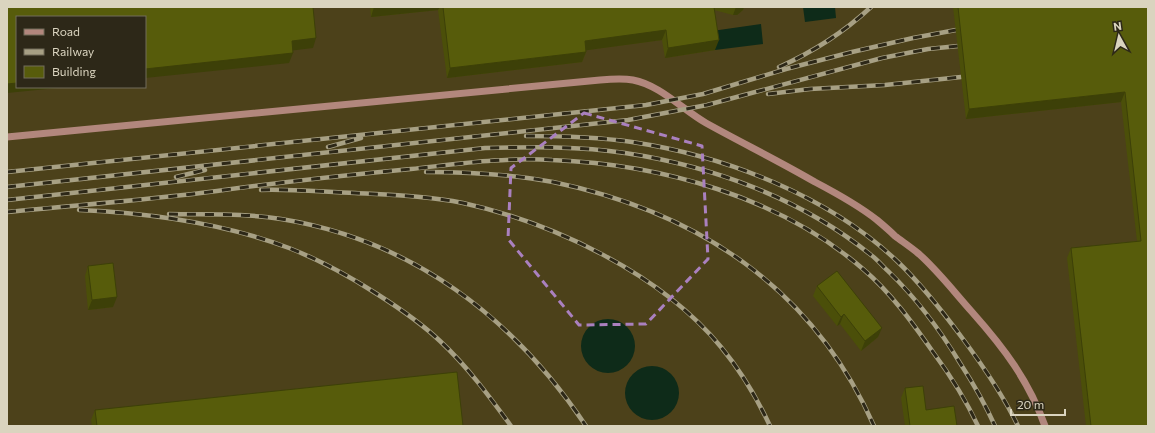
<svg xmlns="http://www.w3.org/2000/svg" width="1155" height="433" font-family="Commissioner,sans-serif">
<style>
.water{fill:#0e2b19}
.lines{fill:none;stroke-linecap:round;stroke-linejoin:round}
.minor{stroke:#b2877d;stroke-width:7}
.rail-casing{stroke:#a7a084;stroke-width:4.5}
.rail{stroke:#2d2818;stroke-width:3;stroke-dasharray:9;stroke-linecap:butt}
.wall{fill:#4b4f09}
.shaded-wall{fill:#3d4008}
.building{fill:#575c0b;stroke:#3d4008}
.marked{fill:none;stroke:#aa80bf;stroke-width:3;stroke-dasharray:8 5;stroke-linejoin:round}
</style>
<rect width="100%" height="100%" fill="#4c411a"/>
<path class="water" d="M803 7H835L836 18 805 22Z
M761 24 763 44 715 50 712 31Z
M581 346a27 27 0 1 1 54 0a27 27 0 1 1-54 0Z
M625 393a27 27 0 1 1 54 0a27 27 0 1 1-54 0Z"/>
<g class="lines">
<path class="minor" d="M7 137 600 80C611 79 622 78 633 80 660 85 683 110 706 123 742 143 779 161 815 182 836 193 858 205 877 220 883 225 889 230 895 236 903 242 912 248 919 254 939 272 955 293 972 312 1004 348 1029 381 1045 426"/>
<g class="rail-casing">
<path id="rail" d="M779 67C813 52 844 32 871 7
M768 94 810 89 885 85 961 77
M526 136C561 136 597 137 632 142 726 156 829 196 898 262 922 285 943 312 963 339 983 366 1003 395 1018 426
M328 147 361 138
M7 172 646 105 703 94 786 69 852 52 913 38 956 30
M426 172C468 172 511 174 553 182 698 212 813 288 874 426
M176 177 205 170
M7 187 628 120 707 105 882 58 928 49 958 46
M261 190C292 189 324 192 355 193 391 195 428 196 463 203 554 223 661 274 721 347 740 370 757 398 770 426
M7 200 485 148C532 147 579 146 625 153 713 166 802 199 871 255 878 260 883 267 889 272 917 299 940 330 960 363 973 383 985 404 995 426
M79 210C149 213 223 223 289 248 320 260 349 276 377 294 399 308 421 323 440 341 467 366 489 396 511 426
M7 212C77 205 148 200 217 191 282 182 347 175 411 169 458 164 505 157 552 160 661 164 780 197 863 269 891 293 912 322 933 352 950 375 966 400 978 426
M169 214C206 215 244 213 281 219 412 240 513 317 586 426"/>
</g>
<use href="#rail" class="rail"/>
</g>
<path class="wall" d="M370 7H744L743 10 737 15H733L714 10 715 50 665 58 662 40 586 50V52L582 62 447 78 438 10 371 17Z
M953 7H1148V426H1086L1067 258 1071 248 1137 241 1121 102 966 119Z
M88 266 113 307 88 310 85 276Z
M817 286 878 337 861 351 840 324 837 326 813 296Z
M905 388 926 410 957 426H905L901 398Z
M95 410 463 426H92L91 420Z"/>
<path class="shaded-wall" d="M374 7H440L438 10 371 17Z
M736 7H744L743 10 737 15H733Z
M666 30 662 40 581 51 585 41Z
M316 38 313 48 288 51 292 41Z
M719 40 715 50 665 58 668 48Z
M586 52 582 62 447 78 450 68Z
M293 53 289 63 145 78V69Z
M17 83V87H67L7 93V84Z
M1125 92 1121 102 966 119 969 109Z
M117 297 113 307 88 310 92 300Z
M844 314 840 324 837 326 841 317Z
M882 328 878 337 861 351 865 341Z"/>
<path class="building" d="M7 7H313L316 38 292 41 293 53 145 69V17H17V83L7 84Z
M443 7H714L719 40 668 48 666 30 585 41 586 52 450 68Z
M958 7H1148V426H1091L1071 248 1141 241 1125 92 969 109Z
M113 263 117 297 92 300 88 266Z
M837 271 882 328 865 341 844 314 841 317 817 286Z
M457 372 463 426H97L95 410Z
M923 386 926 410 954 406 957 426H910L905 388Z"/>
<path class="marked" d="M584 113 702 146 708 259 646 324 579 325 508 239 511 168Z"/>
<rect width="1155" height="433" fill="none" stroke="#dad4bf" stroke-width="16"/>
<rect x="16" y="16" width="130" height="72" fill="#2d2818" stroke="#726d5b"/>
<rect x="24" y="29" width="20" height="6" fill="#b2877d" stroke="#726d5b"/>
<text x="52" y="36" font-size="12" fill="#dad4bf">Road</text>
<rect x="24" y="49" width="20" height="6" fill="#a7a084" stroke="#726d5b"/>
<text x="52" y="56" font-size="12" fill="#dad4bf">Railway</text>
<rect x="24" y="66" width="20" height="12" fill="#575c0b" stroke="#726d5b"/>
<text x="52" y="76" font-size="12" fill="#dad4bf">Building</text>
<g transform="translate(1119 36) rotate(352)" stroke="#2d2818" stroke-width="3" paint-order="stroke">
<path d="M0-3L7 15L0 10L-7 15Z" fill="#dad4bf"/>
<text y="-6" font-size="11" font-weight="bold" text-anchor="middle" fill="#dad4bf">N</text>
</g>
<path d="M1011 409v6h54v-6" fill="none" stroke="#dad4bf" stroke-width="2"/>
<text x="1017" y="409" font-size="12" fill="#dad4bf" stroke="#2d2818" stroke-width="3" paint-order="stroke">20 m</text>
</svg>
